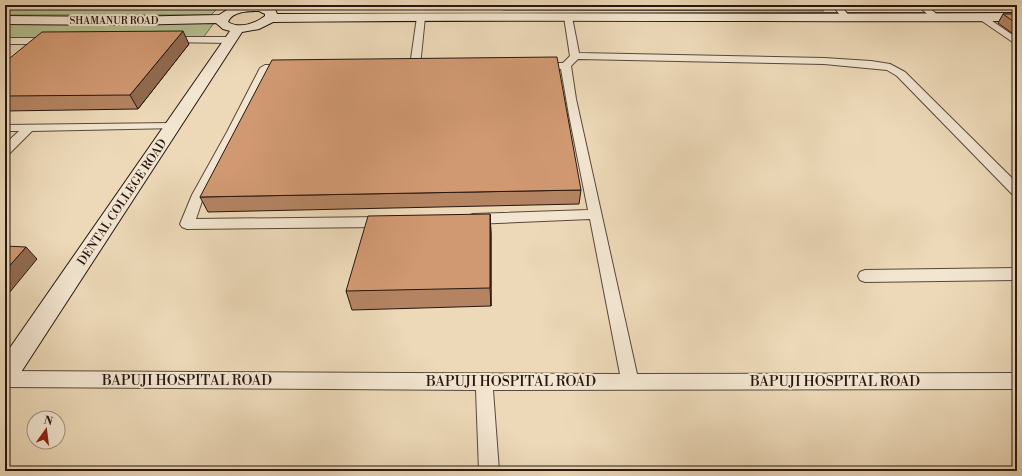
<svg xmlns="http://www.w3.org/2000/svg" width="1022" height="476" font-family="'Libre Bodoni',serif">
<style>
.green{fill:#b5c092;stroke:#6e6c51}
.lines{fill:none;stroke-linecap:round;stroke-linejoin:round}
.street-casing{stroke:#58483a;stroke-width:2}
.secondary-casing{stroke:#271710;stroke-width:2}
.street{fill:#f3e6d1;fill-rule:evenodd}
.secondary{fill:#f3e6d1;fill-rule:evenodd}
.wall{fill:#b48462;stroke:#271710}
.shaded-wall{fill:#926b50;stroke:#271710}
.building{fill:#d19972;stroke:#271710}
.labels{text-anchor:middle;stroke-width:4;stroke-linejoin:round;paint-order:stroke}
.far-street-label{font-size:10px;fill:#271710;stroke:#f3e6d1}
.street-label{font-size:12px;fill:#271710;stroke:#f3e6d1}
.near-street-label{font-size:14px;fill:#271710;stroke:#f3e6d1}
</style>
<rect width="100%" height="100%" fill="#edd9b8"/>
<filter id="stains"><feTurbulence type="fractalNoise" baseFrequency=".005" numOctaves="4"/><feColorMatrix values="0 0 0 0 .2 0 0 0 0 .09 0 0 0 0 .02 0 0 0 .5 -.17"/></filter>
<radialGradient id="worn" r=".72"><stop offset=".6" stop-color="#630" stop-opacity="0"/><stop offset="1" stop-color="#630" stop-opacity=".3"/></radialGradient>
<path class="green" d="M5 5H221L211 15H5Z
M503 5H819L824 11 503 10Z
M216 20 203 38 5 39V21Z"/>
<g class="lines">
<g class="street-casing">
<path id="street" d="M832 5H840L851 18 850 20H844Z
M917 5H926L940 17 939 19H933Z
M421 14 425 17 420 66 415 69 410 66 417 17Z
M568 14 572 17 579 53 824 58 871 61 890 64 905 72 1017 183V195L1012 194 897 76 887 70 824 64 578 59 571 66 576 99 637 374 1017 373V389L493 390 499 471H479L476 390 5 387V371L620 374 590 219 473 224 468 222 466 219 468 216 473 214 588 210 569 115 561 69H540L535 66 540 63H563L570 56 564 17Z
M982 14 1017 38V45L979 19 978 17 979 15Z
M169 37H231L236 40 231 43 166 42 164 40 166 38Z
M5 38H51L56 41 51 44H5Z
M265 65H287L292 68 287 71H268L239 132 204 195 196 219 384 217 389 219 391 222 389 225 384 227 187 229 182 227 180 224 192 195 227 132 260 68Z
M173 123 177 124 179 126 177 128 32 131 9 154 5 155V144L19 131H5V125Z
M1017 268V280L865 282 860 280 858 276 860 272 865 270Z"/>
</g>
<g class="secondary-casing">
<path id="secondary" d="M243 5H263L275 9 277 14C524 12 770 15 1017 13V21C769 22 521 19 273 22L259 29 242 32 14 383 5 386V355L230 31 223 29 216 23 123 25 5 24V16L123 17 219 15 227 10ZM259 11 265 14V16C255 24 239 29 228 22 232 11 250 11 259 11Z"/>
</g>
<use href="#street" class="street"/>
<use href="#secondary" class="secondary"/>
</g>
<path class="wall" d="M1003 14H1017V36H1016L998 23Z
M189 44 138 109 5 111V62Z
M581 190 579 204 208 212 200 197Z
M490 214 491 234V306L352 310 346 291Z"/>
<path class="shaded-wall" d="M183 31 189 44 138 109 130 95Z
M490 214 491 234V306L490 288Z
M26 247 37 259 5 298V271Z"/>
<path class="building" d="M1003 14H1017V24Z
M183 31 130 95 5 96V62L42 32Z
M557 57 581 190 200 197 272 60Z
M490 214V288L346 291 368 216Z
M5 246 26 247 5 271Z"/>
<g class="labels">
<g class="far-street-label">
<text x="114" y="24">SHAMANUR ROAD</text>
</g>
<g class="street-label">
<text transform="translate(122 202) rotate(-56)" y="4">DENTAL COLLEGE ROAD</text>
</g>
<g class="near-street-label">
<text x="187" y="385">BAPUJI HOSPITAL ROAD</text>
<text x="511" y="386">BAPUJI HOSPITAL ROAD</text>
<text x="835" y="386">BAPUJI HOSPITAL ROAD</text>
</g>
</g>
<rect width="1022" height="476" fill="none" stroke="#edd9b8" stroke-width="20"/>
<rect x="6" y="6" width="1010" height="464" fill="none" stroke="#271710" stroke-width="2"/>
<rect x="10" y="10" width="1002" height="456" fill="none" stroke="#271710"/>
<g transform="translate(46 430) rotate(14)"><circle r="19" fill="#f3e6d1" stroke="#a19384"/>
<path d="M0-3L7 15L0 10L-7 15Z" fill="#8f2418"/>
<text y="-6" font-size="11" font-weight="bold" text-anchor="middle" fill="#271710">N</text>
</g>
<rect width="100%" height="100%" filter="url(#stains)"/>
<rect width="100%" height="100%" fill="url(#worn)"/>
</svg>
